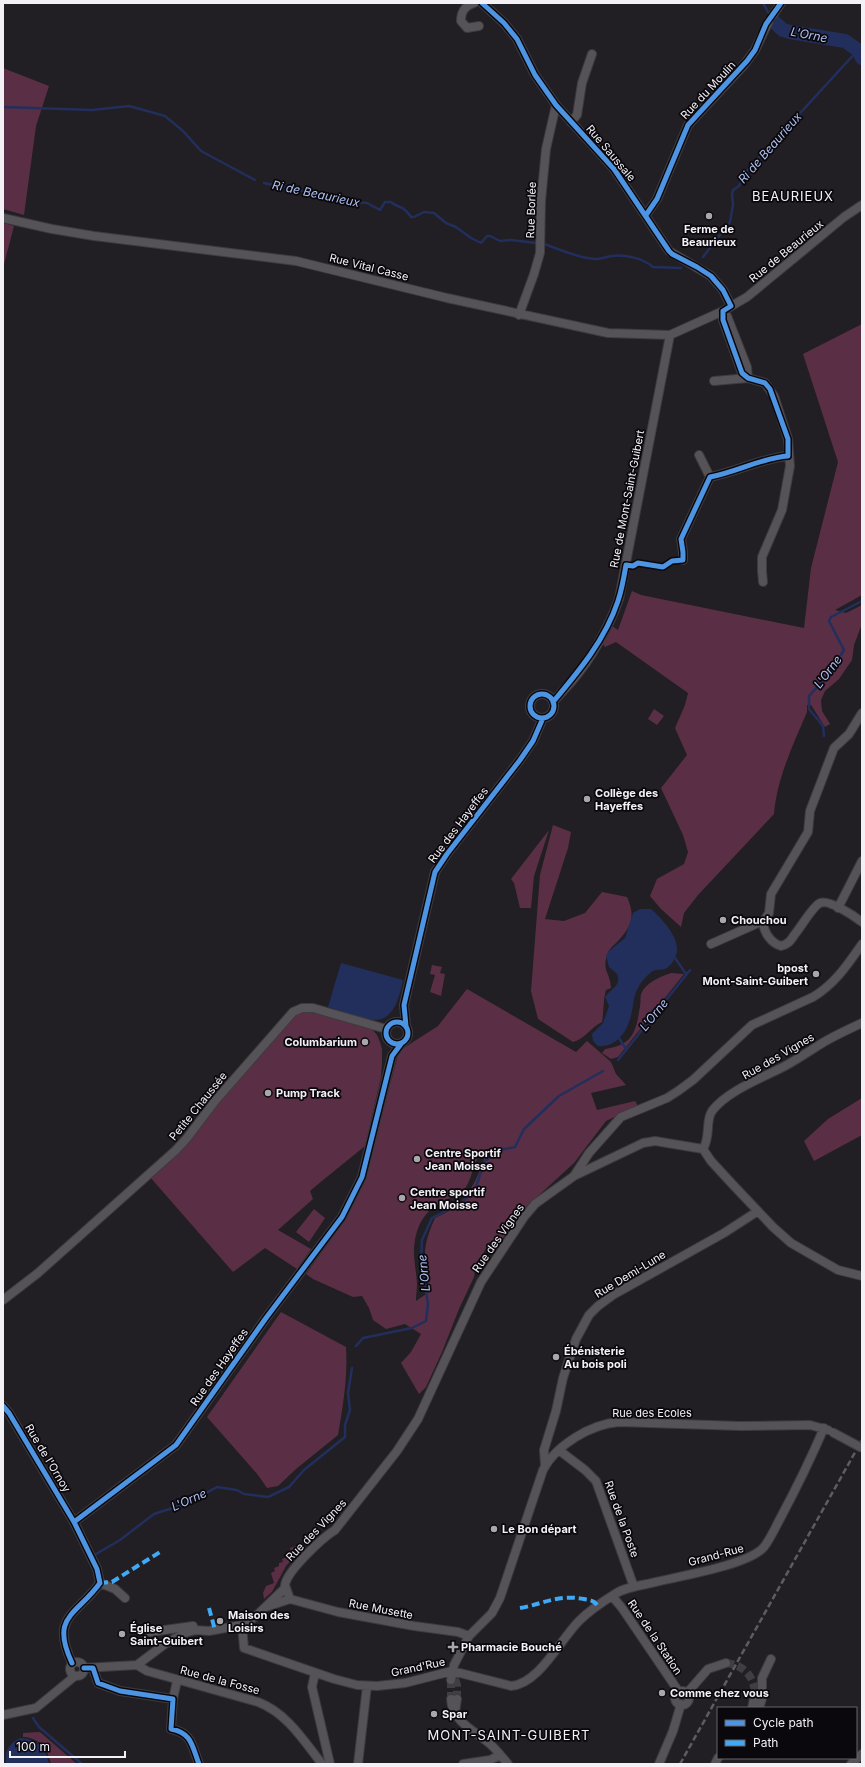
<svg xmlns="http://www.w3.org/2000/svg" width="865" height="1767" font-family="Inter,sans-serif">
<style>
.green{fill:#5a2f45;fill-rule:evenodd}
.water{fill:#222f5d}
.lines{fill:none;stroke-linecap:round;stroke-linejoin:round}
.stream{stroke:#222f5d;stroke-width:2.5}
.river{stroke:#222f5d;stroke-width:14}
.minor-tunnel{stroke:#403e43;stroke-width:8;stroke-dasharray:8 4;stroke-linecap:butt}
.minor-casing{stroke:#3d3b3e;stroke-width:10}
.minor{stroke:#555357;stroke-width:8}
.rail{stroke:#5e5c5f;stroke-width:2.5;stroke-dasharray:6 3;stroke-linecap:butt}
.minor-bridge-casing{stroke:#3d3b3e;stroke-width:10;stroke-linecap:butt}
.minor-bridge{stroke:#555357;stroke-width:8}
.quiet{stroke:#3fa9f5;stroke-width:4;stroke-dasharray:8 4;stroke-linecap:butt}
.cycleway-casing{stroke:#0a080c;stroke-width:8}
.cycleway{stroke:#4d94e3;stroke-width:5}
.poi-dot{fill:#aaa7ac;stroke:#0a080c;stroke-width:1.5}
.labels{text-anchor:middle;stroke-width:3.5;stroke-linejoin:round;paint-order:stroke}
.street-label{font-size:11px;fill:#f3f0f6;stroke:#0a080c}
.poi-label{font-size:11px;font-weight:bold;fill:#f3f0f6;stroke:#0a080c;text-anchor:start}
.water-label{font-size:12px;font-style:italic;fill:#aec0f1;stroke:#0a080c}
.quarter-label{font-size:13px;letter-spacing:1px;fill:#f3f0f6;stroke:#0a080c}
</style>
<rect width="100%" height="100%" fill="#211f23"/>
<path class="green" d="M3 68 49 86 36 126 24 215 3 209Z
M3 223 14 226 3 268Z
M862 324V595L835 610 846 613 862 605V624L854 645 852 660 839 679 825 691 821 700 822 711 830 724 825 727 811 705H807V712C793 745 777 778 774 814L698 895 684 913 681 927 661 909 650 896 657 879 684 864 688 852 683 835 661 788 687 755 675 728 685 705 688 693 616 642 605 647 602 642 612 626 618 630 632 591 641 595 804 628 811 568 838 462 803 354Z
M654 709 664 716 657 725 648 719Z
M553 825 571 832 568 848 545 919 564 921 585 913 602 892 627 897C636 917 631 927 617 942 613 946 608 950 607 955 602 971 610 972 611 988L606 990C603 1000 604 1011 602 1022 591 1027 585 1039 573 1042L538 1019 531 991 540 875Z
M549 830 534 876 531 908H520L514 883 511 879Z
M432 965 442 967 440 973 445 974 441 996 430 992 435 975 430 974Z
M671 973 684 974 618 1057 611 1059 602 1053 605 1049C634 1045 636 1031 640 1006 641 1002 640 998 641 994 646 982 660 977 671 973Z
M467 989 576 1052 587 1041 611 1062 616 1074 626 1085 591 1093 597 1110 635 1101 638 1106 606 1121 574 1163 526 1207 500 1242H489L475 1269 474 1277 459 1309 442 1352 426 1387 419 1394 401 1363 411 1352 421 1334 405 1324 386 1329 373 1320 369 1308 362 1296 353 1297 313 1279 306 1274 345 1220 367 1172 399 1051 438 1026ZM480 1153 486 1154C474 1186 468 1204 435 1218 421 1249 424 1259 429 1292L416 1301C416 1295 417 1289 417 1283 416 1268 412 1254 415 1240 419 1219 429 1207 448 1199 455 1196 462 1193 466 1187 472 1177 474 1163 480 1153Z
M307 1011 371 1028 377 1035 380 1042 382 1049V1063L381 1077 365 1146 317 1185 310 1191 313 1199 278 1230 311 1249 297 1269 265 1248 233 1272 150 1177 204 1118 294 1015Z
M862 1098V1135L814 1161 804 1141 828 1119Z
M314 1209 325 1218 309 1242 296 1232Z
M281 1312 346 1347C348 1377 343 1406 338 1435L296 1469 278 1486 267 1488 258 1475 207 1417Z
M302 1544 304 1546 286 1566 272 1592 264 1599 263 1593 266 1586 274 1583 271 1573 275 1571 274 1568 279 1566V1563L283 1562 282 1559 287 1557 286 1554 291 1552 290 1548Z
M40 1732 77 1764H51C48 1749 40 1738 23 1737V1733Z"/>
<path class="water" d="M640 909H651C661 918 677 934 677 949 677 956 672 966 665 969 662 970 657 969 653 971 648 974 642 981 639 986 632 997 634 1010 629 1022 625 1035 613 1048 598 1046L593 1041 592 1034 603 1023 609 1006 605 997C611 988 622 986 617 974L609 967 606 956 608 952 625 938 633 913Z
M341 963 403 980C392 1037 370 1020 328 1007Z
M20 1738C37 1739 46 1747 49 1764H6C5 1751 8 1744 20 1738Z"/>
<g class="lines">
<path class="stream" d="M763 3 773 21
M3 107 92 110 129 106 165 116 183 131 201 151 255 180
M264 183 307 192 320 193 344 200 350 199 355 202 367 203 380 210 385 202H391C399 209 402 204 411 217H414L424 212 434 213 446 223 456 227 471 238 481 243 487 236H490L500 241 511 240 536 243
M544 244C559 249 580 259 596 259 601 259 606 257 611 256 624 254 643 258 653 267L681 268
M703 257 730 222 733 205 732 194 733 190 739 186 746 172 858 50
M824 736 823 726 809 709V696L827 676 844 650 829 621 831 617 862 601
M675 958 686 974
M619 1038 626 1049
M618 1060 690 970
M356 1346 363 1338 412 1328 426 1321 428 1304 421 1260 422 1240 432 1218 463 1202 476 1187 484 1162 500 1150 515 1147 524 1129 559 1096 603 1071
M96 1554 120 1540 154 1514 188 1503 217 1487 237 1490 244 1494 268 1497 289 1487 304 1470 345 1437V1425L350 1410 348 1393 352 1368
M33 1718 39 1727 82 1764"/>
<path class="river" d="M773 21 783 30 790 32 845 41 858 50 862 58"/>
<path class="minor-tunnel" d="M726 1663C744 1665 754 1676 755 1694
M455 1679 457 1685V1699
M451 1680V1699"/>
<g class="minor-casing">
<path id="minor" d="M474 3C465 6 461 11 461 21L467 28 479 26
M482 3 504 23 517 39 535 75 556 105 614 169 669 251 711 276 723 290 731 306
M773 15 781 3
M571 122 577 115 582 83 592 54
M646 215 657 199 688 125 744 65 755 50 769 21
M3 218 52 229 94 236 296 261 447 298 608 333 670 335 723 311 747 297 844 217 862 205
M723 311V320L742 373 748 378
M723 311 727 316 747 367 748 378
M519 315 534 274 540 253 541 201 546 149 556 105
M714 381 748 378 765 383 774 396 788 439 790 466 782 510 762 557V571L763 582
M699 455 710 477
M683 560V552L681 539 710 477C737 472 761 458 788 456
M530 706a12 12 0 1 1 24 0a12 12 0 1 1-24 0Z
M553 702C559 695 566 688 572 681 591 659 609 627 619 599L670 335
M862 713 849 734 834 748 810 811 808 832 771 894 769 913 763 922C764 933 771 943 781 946 789 944 791 940 795 934 801 927 813 906 820 903 829 899 854 916 862 922
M838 908 862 861
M711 944 756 924 763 922
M386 1033a11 11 0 1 1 22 0a11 11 0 1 1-22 0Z
M406 1026 404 1005 435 872 447 854 520 760 533 741 543 718
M703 1149 711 1161 735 1187 773 1227 791 1243 838 1270 862 1276
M574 1176 589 1153 621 1117 667 1098 678 1091 693 1080 752 1025 813 997C835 984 848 964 862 944
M3 1300 38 1273 176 1150 187 1138 215 1101 293 1012 302 1008H313L386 1029
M3 1406 9 1413 74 1522 97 1569 100 1583C76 1616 50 1616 72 1663
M560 1451 585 1470 596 1481 634 1587
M545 1465 544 1450 556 1411 563 1378 576 1339 589 1315 598 1306 613 1295 724 1233 758 1211
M74 1522 176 1445 266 1318 342 1217 362 1177 392 1056 401 1044
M100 1583 115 1589 125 1598
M612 1596 622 1608 679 1692
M290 1599 285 1585C287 1571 322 1538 335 1530L397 1451 418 1419 481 1282 524 1217 535 1204 574 1176 643 1143 655 1141 703 1149C711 1137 705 1121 712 1111 727 1091 762 1078 785 1066 798 1059 811 1050 824 1042 836 1035 849 1029 862 1023
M290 1599 338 1612 414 1626 458 1632 469 1636
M269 1606 290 1599
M242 1625 244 1648 334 1679 357 1685 377 1686 405 1683 452 1671 511 1686C539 1684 560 1640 579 1621 590 1610 602 1602 615 1594 624 1588 636 1586 647 1584 673 1577 748 1566 764 1547 771 1538 776 1526 782 1515 797 1487 811 1458 824 1428
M150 1632 193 1626
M70 1669a7 7 0 1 1 14 0a7 7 0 1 1-14 0Z
M137 1665 147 1671 258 1702C287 1713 304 1741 322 1764
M84 1668 137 1665 165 1644 185 1633 195 1630 209 1631 242 1625 255 1617 285 1588
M93 1668 98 1683 120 1691 173 1699
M315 1673 312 1687 330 1764
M451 1680 454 1665 469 1636 492 1613 500 1598 543 1470C556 1445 591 1424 619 1422L740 1426 810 1425 828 1430
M177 1681 173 1699 171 1729C192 1733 192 1746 199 1764
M675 1698a7 7 0 1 1 14 0a7 7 0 1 1-14 0Z
M687 1693 708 1669 726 1663
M451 1699C452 1721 473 1730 489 1743 496 1749 502 1757 508 1764
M752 1708 755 1694
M759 1708 762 1699V1678L771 1659
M455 1712 457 1699
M3 1715 36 1708 75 1676
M358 1764 367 1686
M463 1764 490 1760 500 1755
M659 1764 673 1731 681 1704
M715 1764 718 1758
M851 1764 862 1754"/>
</g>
<use href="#minor" class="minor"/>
<path class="rail" d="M680 1764 862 1440"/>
<g class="minor-bridge-casing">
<path id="minor-bridge" d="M832 1432 862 1448"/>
</g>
<use href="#minor-bridge" class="minor-bridge"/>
<path class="quiet" d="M100 1583 112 1582 160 1552
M209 1608 215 1630
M520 1608C543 1604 559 1594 584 1599 589 1600 594 1600 597 1605"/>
<g class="cycleway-casing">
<path id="cycleway" d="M482 3 504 23 517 39 535 75 556 105 614 169 669 251 672 254 697 267 711 276 723 290 731 306 723 311
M646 215 657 199 688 125 747 61 755 50 766 24 781 3
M530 706a12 12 0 1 1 24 0a12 12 0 1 1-24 0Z
M553 702C579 671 605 640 618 601 622 589 624 577 626 565L633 566 638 563 663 567 672 561 683 560V552L681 539 710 477C737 472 761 458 788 456V439L770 389 765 383 748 378 742 373 723 320V311
M386 1033a11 11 0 1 1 22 0a11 11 0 1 1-22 0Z
M406 1026 404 1005 435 872 447 854 520 760 533 741 543 718
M3 1406 9 1413 74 1522 97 1569 100 1583C76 1616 50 1616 72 1663
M74 1522 176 1445 266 1318 342 1217 362 1177 392 1056 401 1044
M84 1668H93L98 1683 120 1691 173 1699 171 1729C192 1733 192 1746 199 1764"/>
</g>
<use href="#cycleway" class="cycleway"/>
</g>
<g class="poi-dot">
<circle cx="709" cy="216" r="4"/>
<circle cx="587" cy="799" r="4"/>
<circle cx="723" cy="920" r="4"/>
<circle cx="816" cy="974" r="4"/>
<circle cx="365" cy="1042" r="4"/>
<circle cx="268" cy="1093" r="4"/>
<circle cx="417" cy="1159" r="4"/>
<circle cx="402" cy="1198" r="4"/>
<circle cx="556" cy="1357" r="4"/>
<circle cx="494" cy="1529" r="4"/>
<circle cx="220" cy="1621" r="4"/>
<circle cx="122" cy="1634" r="4"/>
<path d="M451 1641h4v4h4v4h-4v4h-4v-4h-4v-4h4z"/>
<circle cx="662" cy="1693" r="4"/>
<circle cx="434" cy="1714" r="4"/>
</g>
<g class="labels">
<g class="street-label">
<text transform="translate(708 90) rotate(-47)" y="4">Rue du Moulin</text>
<text transform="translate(611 153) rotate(50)" y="4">Rue Saussale</text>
<text transform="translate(531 210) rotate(-88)" y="4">Rue Borlée</text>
<text transform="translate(786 251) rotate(-39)" y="4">Rue de Beaurieux</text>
<text transform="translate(369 267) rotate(14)" y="4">Rue Vital Casse</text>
<text transform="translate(627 499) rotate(-79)" y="4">Rue de Mont-Saint-Guibert</text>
<text transform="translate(458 825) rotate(-53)" y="4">Rue des Hayeffes</text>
<text transform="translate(778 1056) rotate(-30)" y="4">Rue des Vignes</text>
<text transform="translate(198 1106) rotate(-51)" y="4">Petite Chaussée</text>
<text transform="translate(498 1238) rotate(-55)" y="4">Rue des Vignes</text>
<text transform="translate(630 1274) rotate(-31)" y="4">Rue Demi-Lune</text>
<text transform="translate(219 1367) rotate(-55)" y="4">Rue des Hayeffes</text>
<text x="652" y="1417">Rue des Ecoles</text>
<text transform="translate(48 1458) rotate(59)" y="4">Rue de l'Ornoy</text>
<text transform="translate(622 1519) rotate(70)" y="4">Rue de la Poste</text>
<text transform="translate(316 1530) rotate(-46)" y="4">Rue des Vignes</text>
<text transform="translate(716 1555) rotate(-15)" y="4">Grand-Rue</text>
<text transform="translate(381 1609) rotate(11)" y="4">Rue Musette</text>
<text transform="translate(655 1637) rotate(56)" y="4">Rue de la Station</text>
<text transform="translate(418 1667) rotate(-12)" y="4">Grand'Rue</text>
<text transform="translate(220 1680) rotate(15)" y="4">Rue de la Fosse</text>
</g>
<g class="poi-label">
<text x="709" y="233" text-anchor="middle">Ferme de<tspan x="709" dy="13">Beaurieux</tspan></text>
<text x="595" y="797">Collège des<tspan x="595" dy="13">Hayeffes</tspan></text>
<text x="731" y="924">Chouchou</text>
<text x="808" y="972" text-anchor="end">bpost<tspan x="808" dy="13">Mont-Saint-Guibert</tspan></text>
<text x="357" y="1046" text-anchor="end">Columbarium</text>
<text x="276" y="1097">Pump Track</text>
<text x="425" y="1157">Centre Sportif<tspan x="425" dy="13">Jean Moisse</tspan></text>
<text x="410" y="1196">Centre sportif<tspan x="410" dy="13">Jean Moisse</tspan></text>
<text x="564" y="1355">Ébénisterie<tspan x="564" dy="13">Au bois poli</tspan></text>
<text x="502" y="1533">Le Bon départ</text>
<text x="228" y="1619">Maison des<tspan x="228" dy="13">Loisirs</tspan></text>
<text x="130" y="1632">Église<tspan x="130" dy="13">Saint-Guibert</tspan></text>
<text x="461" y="1651">Pharmacie Bouché</text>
<text x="670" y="1697">Comme chez vous</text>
<text x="442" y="1718">Spar</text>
</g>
<g class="water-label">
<text transform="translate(809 35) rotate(11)" y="4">L'Orne</text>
<text transform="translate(770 148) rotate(-49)" y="4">Ri de Beaurieux</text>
<text transform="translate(316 194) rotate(12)" y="4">Ri de Beaurieux</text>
<text transform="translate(828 672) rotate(-53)" y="4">L'Orne</text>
<text transform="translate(654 1015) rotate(-51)" y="4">L'Orne</text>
<text transform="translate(424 1273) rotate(-96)" y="4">L'Orne</text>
<text transform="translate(189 1500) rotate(-24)" y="4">L'Orne</text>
</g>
<g class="quarter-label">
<text x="793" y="201">BEAURIEUX</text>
<text x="509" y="1740">MONT-SAINT-GUIBERT</text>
</g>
</g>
<rect width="865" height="1767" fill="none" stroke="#f3f0f6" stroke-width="8"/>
<rect x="717" y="1707" width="140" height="52" fill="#0a080c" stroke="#67656a"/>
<rect x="725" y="1720" width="20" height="6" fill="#4d94e3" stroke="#67656a"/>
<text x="753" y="1727" font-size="12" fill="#f3f0f6">Cycle path</text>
<rect x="725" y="1740" width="20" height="6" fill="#3fa9f5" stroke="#67656a"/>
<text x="753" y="1747" font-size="12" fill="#f3f0f6">Path</text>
<path d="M10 1751v6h115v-6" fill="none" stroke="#f3f0f6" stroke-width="2"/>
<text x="16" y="1751" font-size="12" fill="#f3f0f6" stroke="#0a080c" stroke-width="3" paint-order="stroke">100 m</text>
</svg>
